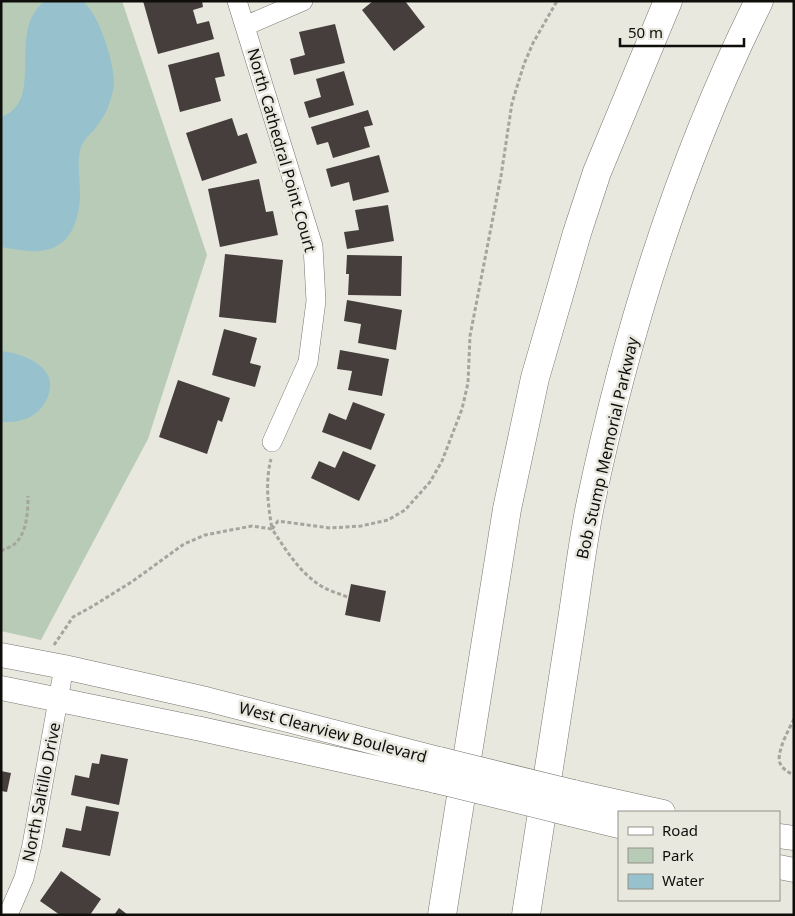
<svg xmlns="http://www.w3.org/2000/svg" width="795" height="916" font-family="'Noto Sans',sans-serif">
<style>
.green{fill:#b8cbb7}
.water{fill:#97c2cd}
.building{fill:#463e3c}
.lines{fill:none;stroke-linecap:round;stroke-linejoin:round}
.minor-casing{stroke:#77756e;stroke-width:20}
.tertiary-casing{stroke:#77756e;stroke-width:25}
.motorway-casing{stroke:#77756e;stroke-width:29}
.path{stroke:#a5a49d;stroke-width:3;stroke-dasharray:4 2.5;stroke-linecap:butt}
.minor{stroke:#fff;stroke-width:19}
.tertiary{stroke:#fff;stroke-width:24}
.motorway{stroke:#fff;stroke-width:28}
.tertiary-bridge-casing{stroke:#77756e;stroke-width:25;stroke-linecap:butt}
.tertiary-bridge{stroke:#fff;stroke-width:24}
.labels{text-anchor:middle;stroke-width:5;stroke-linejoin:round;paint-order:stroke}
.street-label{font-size:16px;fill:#0f0e0b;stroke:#e9e8df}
</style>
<rect width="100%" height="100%" fill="#e9e8df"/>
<path class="green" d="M1 1H122L207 255 148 439 41 640 1 631Z"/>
<path class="water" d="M45 1H82C99 12 115 65 114 85 113 92 111 99 108 107 106 112 103 118 99 123 93 133 82 139 80 151 77 164 80 179 80 193 80 219 71 249 39 251 27 252 14 249 1 247V117C47 101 5 30 45 1Z
M1 351C17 353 37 359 46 372 58 389 42 414 25 419 17 422 9 422 1 422Z"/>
<path class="building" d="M143 1H202L203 7 193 10 197 24 209 21 214 39 158 54Z
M373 1H405L425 27 394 51 362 10Z
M335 24 345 63 294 75 290 59 305 55 299 32Z
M219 52 225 76 215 78 221 101 180 112 168 65Z
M344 71 354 105 309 118 304 102 321 97 316 79Z
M368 110 373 125 364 127 370 147 333 158 328 142 317 145 311 127Z
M232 118 238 136 247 133 257 163 202 181 186 133Z
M379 155 389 192 353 201 349 182 331 187 326 169Z
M259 179 266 212 273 211 278 235 220 247 208 189Z
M388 205 394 241 347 249 344 232 359 230 355 210Z
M225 254 283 260 276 323 219 317Z
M347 255 402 256 401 296 348 295 349 274H346Z
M347 300 402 310 396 350 358 343 361 324 344 321Z
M224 329 257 338 250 363 261 366 255 387 212 375Z
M340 350 389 359 382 396 348 390 352 371 337 369Z
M178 380 230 398 222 422 218 420 207 454 159 437Z
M353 402 385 414 371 450 322 432 329 413 346 420Z
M343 451 376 465 359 501 311 478 319 461 335 468Z
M351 584 386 591 380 622 345 615Z
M101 754 128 759 119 805 71 795 75 775 89 778 92 763 99 764Z
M1 771 11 773 7 792 1 791Z
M86 806 119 812 110 856 62 847 66 828 81 831Z
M61 871 101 899 90 915H60L40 901Z
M119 908 128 915H114Z"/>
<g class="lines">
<g class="minor-casing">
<path id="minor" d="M237 1 313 246 316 301 308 362 272 442
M245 26 303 1
M8 915 24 878 32 845 64 667"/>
</g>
<g class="tertiary-casing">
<path id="tertiary" d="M1 655 64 667 206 699 439 759
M1 688 201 729 436 781
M573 792 663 812
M570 814 619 826
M779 836 794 838
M779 867 794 870"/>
</g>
<g class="motorway-casing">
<path id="motorway" d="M442 915 507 509 535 378 577 233 597 172 668 1
M526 915C540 821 555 727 570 633 577 589 582 544 591 501 627 330 681 158 759 1"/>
</g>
<path class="path" d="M1 551C6 549 12 546 16 543 27 531 28 511 28 496
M347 597C338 593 329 591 321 586 299 572 286 550 272 529L278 521 330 528 361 526 388 520 405 510 430 482 442 461 462 409 468 383 470 336 501 176 512 103 524 64 533 43 557 1
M54 645 73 617 93 606 133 581 184 544 205 535 252 526 272 529C268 505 265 482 271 459
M794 719C789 729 774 756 781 765 784 770 789 773 794 775"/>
<use href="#minor" class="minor"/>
<use href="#tertiary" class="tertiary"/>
<use href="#motorway" class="motorway"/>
<g class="tertiary-bridge-casing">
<path id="tertiary-bridge" d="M439 759 573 792
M436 781 570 814"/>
</g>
<use href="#tertiary-bridge" class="tertiary-bridge"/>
</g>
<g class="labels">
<g class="street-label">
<text transform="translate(282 150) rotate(74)" y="6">North Cathedral Point Court</text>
<text transform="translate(607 448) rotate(-77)" y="6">Bob Stump Memorial Parkway</text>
<text transform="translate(333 732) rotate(15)" y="6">West Clearview Boulevard</text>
<text transform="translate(41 792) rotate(-79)" y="6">North Saltillo Drive</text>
</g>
</g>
<rect width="795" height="916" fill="none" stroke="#0f0e0b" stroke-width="5"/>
<rect x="618" y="811" width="162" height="90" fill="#e9e8df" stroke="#92918a"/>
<rect x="628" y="827" width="25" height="8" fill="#ffffff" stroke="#92918a"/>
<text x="662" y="836" font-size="15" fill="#0f0e0b">Road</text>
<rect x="628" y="848" width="25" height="15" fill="#b8cbb7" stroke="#92918a"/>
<text x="662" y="861" font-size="15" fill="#0f0e0b">Park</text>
<rect x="628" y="874" width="25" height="15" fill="#97c2cd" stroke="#92918a"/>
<text x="662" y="886" font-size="15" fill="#0f0e0b">Water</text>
<path d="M620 38v8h124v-8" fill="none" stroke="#0f0e0b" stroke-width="2.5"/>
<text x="628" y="38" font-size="15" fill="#0f0e0b" stroke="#e9e8df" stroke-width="4" paint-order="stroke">50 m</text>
</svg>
